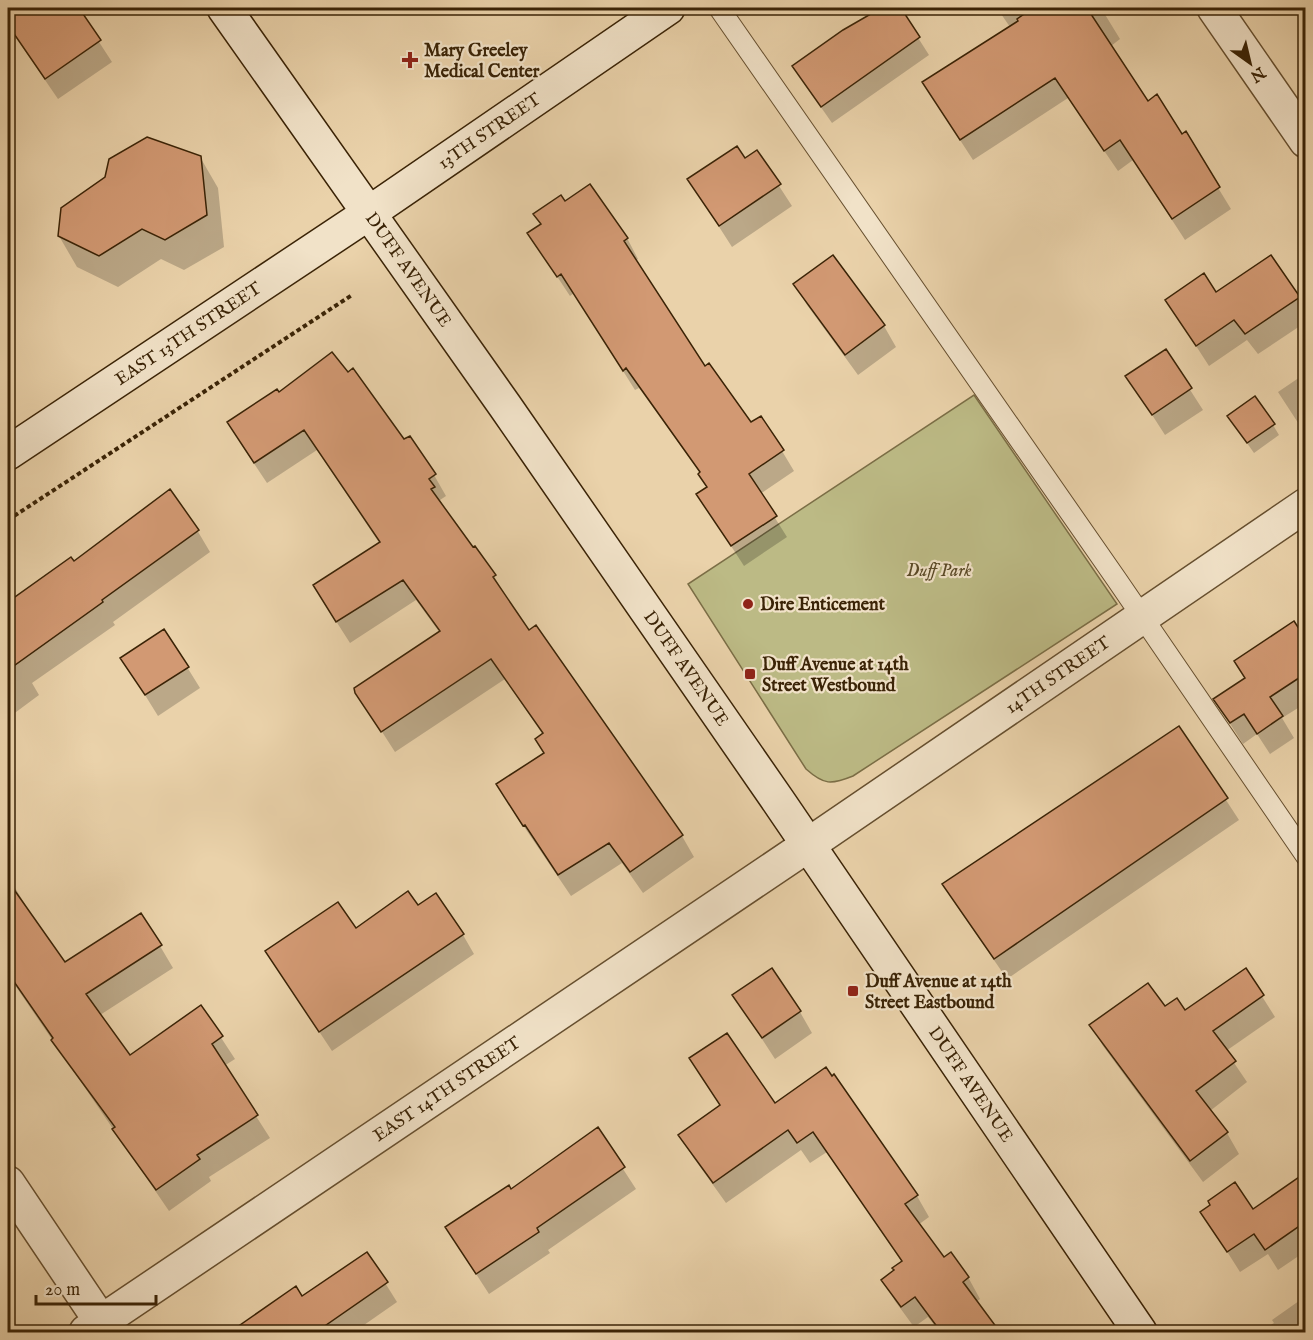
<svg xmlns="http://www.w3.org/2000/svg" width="1313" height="1340" font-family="'IM FELL English',serif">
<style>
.green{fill:#bcba85;stroke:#7b6e46;stroke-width:1.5}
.shadow{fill:#0003}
.building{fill:#d29973;stroke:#3a2306;stroke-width:1.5}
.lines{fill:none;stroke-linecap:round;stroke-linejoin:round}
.service-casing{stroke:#664f2f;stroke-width:22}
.minor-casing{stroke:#664f2f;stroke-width:36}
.secondary-casing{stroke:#3a2306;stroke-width:36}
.path{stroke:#3a2306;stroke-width:4;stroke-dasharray:4.5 3;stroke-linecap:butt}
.service{stroke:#f1e2c8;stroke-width:20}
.minor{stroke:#f1e2c8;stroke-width:33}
.secondary{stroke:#f1e2c8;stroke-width:33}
.poi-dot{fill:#8f2418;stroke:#f1e2c8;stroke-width:2}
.labels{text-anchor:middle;stroke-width:4.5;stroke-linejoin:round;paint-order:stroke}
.poi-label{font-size:18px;font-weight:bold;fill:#3a2306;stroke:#f1e2c8;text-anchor:start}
.street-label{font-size:18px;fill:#3a2306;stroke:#f1e2c8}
.park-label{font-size:18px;font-style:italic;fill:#5a4926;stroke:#f1e2c8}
</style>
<rect width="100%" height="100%" fill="#ead2aa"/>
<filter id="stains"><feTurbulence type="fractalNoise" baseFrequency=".00333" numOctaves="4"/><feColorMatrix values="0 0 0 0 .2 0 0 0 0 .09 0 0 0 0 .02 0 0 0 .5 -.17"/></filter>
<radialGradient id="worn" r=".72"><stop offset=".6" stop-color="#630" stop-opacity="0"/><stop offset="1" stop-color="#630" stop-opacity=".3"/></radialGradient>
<path class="green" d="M974 395 1117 604 853 776C831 785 824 785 806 769L688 584Z"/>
<path class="shadow" d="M8 8H77L112 62 58 99 8 26Z
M883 8H899L929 55 832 123 804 83 843 32Z
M997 8H1101L1120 39 1111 46 1148 103 1182 136 1185 134 1231 209 1185 240 1133 160 1118 171 1068 98 973 160 936 103 1010 27Z
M757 152 792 206 732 247 689 180 745 160Z
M200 157 218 188 224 247 184 270 161 259 118 287 77 267 59 236Z
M565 203 627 238 638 259 635 261 705 368 750 425 782 451 794 471 760 494 787 537 744 566 698 495 708 488 701 474 639 388 635 390 574 293 570 296 529 234 541 226 535 215Z
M832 257 884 326 896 347 858 375 807 305 795 284Z
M1216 294 1298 298 1306 310V322L1258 354 1247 340 1209 366 1167 301Z
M1165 351 1203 410 1165 435 1127 376Z
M1306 373V435L1278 392Z
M277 391 404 441 434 475 446 496 440 500 445 509 444 510 494 576 506 598 529 632 682 836 694 857 643 893 622 863 571 896 510 806 545 754 543 735 505 679 395 752 368 710 440 633 416 600 350 643 327 607 380 544 317 450 267 483 241 444Z
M1273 425 1279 435 1254 453 1235 426Z
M197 530 210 552 113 622 115 625 32 683 39 695 8 718V604L71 559 74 563Z
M1294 623 1306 641V703L1282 718 1294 738 1270 754 1257 734 1243 744 1215 700 1246 679Z
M122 658 187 667 200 688 158 716Z
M1179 728 1239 820 1007 979 956 905 944 884Z
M1306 789V804L1299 794Z
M8 876 26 906 24 907 65 964 160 946 173 968 100 1015 130 1057 201 1007 235 1059 224 1066 270 1138 209 1177 211 1181 169 1211 8 975Z
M418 907 463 935 474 954 332 1051 279 971 355 930Z
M1246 971 1275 1017 1226 1051 1247 1082 1210 1111 1227 1133 1239 1154 1203 1182 1103 1046 1091 1025 1165 1008 1185 1012Z
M734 996 800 1012 812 1033 775 1059Z
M691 1059 774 1105 834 1076 917 1196 929 1217 918 1225 944 1259 968 1277 980 1299 976 1302 998 1332H940L928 1317 914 1327 895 1301 883 1280 902 1262 827 1152 810 1163 801 1150 726 1203 693 1157 680 1136 721 1106Z
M597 1129 636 1189 548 1250 550 1253 489 1294 460 1249 510 1191Z
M1304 1176 1306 1179V1251L1278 1270 1268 1254 1240 1272 1202 1212 1253 1211Z
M367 1254 397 1302 354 1332H264L255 1317 302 1298Z
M1306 1296V1332H1264L1262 1330 1274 1323 1272 1320Z"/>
<path class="building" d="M8 8H79L101 40 45 79 8 25Z
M881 8H901L920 37 821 107 792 66 843 30Z
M1033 8H1087L1148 101 1157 94 1182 134 1186 131 1220 187 1172 219 1120 140 1104 151 1055 78 960 140 922 82 1018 21 1017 19Z
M147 137 201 156 207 215 165 240 142 229 99 256 58 236 61 208 105 177 109 159Z
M737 146 745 158 757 150 781 184 719 226 687 179Z
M590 184 628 238 624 241 705 366 709 363 751 422 761 416 784 450 749 474 777 516 731 546 696 494 707 487 698 474 700 472 626 368 623 371 561 274 557 277 527 233 541 224 533 214 561 195 565 201Z
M833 255 885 325 845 355 793 284Z
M1271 255 1300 297 1245 334 1234 320 1196 346 1165 300 1204 273 1216 292Z
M1166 349 1192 388 1152 415 1125 376Z
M332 352 348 372 353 368 404 439 410 436 436 474 429 479 435 487 431 489 473 547 475 546 496 575 493 577 529 630 536 625 683 835 630 872 609 843 558 875 525 825 523 826 496 784 544 753 535 739 543 733 491 659 381 732 355 693 354 688 440 631 403 580 336 622 313 585 380 542 304 430 254 463 227 422 277 389 279 392Z
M1255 396 1275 424 1247 443 1227 416Z
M170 489 199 530 102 600 103 602 8 670V602L71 557 74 561Z
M1294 621 1305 638V674L1270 697 1283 716 1257 734 1244 714 1230 723 1213 699 1245 678 1234 661Z
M164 629 189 667 145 695 120 658Z
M1179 726 1228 798 994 959 942 884Z
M8 881 65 962 141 913 162 945 86 994 130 1055 201 1005 223 1036 212 1044 258 1115 197 1155 200 1159 156 1190 112 1129 115 1127 51 1040 53 1038 8 973Z
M408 891 418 905 436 893 464 934 319 1032 265 951 338 902 356 928Z
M772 968 801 1011 762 1038 732 995Z
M1246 968 1264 995 1213 1031 1236 1061 1196 1091 1228 1132 1190 1161 1089 1025 1148 983 1165 1006 1177 998 1185 1010Z
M727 1033 775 1103 826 1067 832 1076 834 1074 918 1195 905 1204 944 1257 951 1252 969 1277 963 1282 1000 1332H941L915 1297 901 1307 881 1280 894 1270 892 1268 902 1261 813 1132 797 1143 788 1130 713 1183 678 1135 720 1105 689 1058Z
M598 1127 625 1167 537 1228 539 1232 476 1274 445 1227 509 1185 511 1189Z
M1305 1173V1222L1265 1250 1254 1234 1227 1252 1200 1212 1210 1205 1208 1201 1235 1182 1253 1209Z
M367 1252 388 1282 316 1332H230L296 1286 302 1296Z"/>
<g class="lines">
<g class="service-casing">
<path id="service" d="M719 8 1117 580 1306 856"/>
</g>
<g class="minor-casing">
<g id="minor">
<path d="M1214 8 1306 141"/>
<path d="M8 1183 108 1332"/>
<path id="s1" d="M86 1332 808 845 1306 505"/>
</g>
</g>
<g class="secondary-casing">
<g id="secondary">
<path id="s2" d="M224 8 505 406 779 802 1140 1332"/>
<path id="s3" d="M8 453 369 213 668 8"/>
</g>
</g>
<path class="path" d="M8 520 352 295"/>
<use href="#service" class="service"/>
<use href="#minor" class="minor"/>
<use href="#secondary" class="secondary"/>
</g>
<g class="poi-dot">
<path d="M407 51h6v6h6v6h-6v6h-6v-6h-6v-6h6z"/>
<circle cx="748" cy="604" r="6"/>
<rect x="744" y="668" width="12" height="12" rx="3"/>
<rect x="847" y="985" width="12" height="12" rx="3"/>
</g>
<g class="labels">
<g class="poi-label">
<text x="424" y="56">Mary Greeley<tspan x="424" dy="21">Medical Center</tspan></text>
<text x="760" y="610">Dire Enticement</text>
<text x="762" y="670">Duff Avenue at 14th<tspan x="762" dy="21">Street Westbound</tspan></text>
<text x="865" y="987">Duff Avenue at 14th<tspan x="865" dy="21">Street Eastbound</tspan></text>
</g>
<g class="street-label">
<text dy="6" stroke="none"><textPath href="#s3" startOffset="579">13TH STREET</textPath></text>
<text dy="6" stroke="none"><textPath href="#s2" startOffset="320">DUFF AVENUE</textPath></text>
<text dy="6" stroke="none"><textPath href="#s3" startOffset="216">EAST 13TH STREET</textPath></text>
<text dy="6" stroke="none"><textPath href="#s2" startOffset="806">DUFF AVENUE</textPath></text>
<text dy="6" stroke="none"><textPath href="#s1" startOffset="1173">14TH STREET</textPath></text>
<text dy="6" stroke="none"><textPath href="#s2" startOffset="1310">DUFF AVENUE</textPath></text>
<text dy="6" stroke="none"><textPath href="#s1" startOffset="435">EAST 14TH STREET</textPath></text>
</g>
<g class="park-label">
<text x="939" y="576">Duff Park</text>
</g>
</g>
<rect width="1313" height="1340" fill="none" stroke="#ead2aa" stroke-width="30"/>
<rect x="9" y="9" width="1295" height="1322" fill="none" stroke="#3a2306" stroke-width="3"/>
<rect x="15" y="15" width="1283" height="1310" fill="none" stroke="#3a2306" stroke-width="1.5"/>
<g transform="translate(1250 63) rotate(146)" stroke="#f1e2c8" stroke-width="4.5" paint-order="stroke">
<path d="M0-4.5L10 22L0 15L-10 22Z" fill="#3a2306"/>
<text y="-9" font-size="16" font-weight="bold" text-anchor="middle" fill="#3a2306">N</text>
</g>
<path d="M36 1295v9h120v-9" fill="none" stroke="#3a2306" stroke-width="3"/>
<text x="45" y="1295" font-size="18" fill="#3a2306" stroke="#f1e2c8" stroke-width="4.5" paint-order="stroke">20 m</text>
<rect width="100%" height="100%" filter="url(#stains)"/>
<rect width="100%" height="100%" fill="url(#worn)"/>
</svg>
